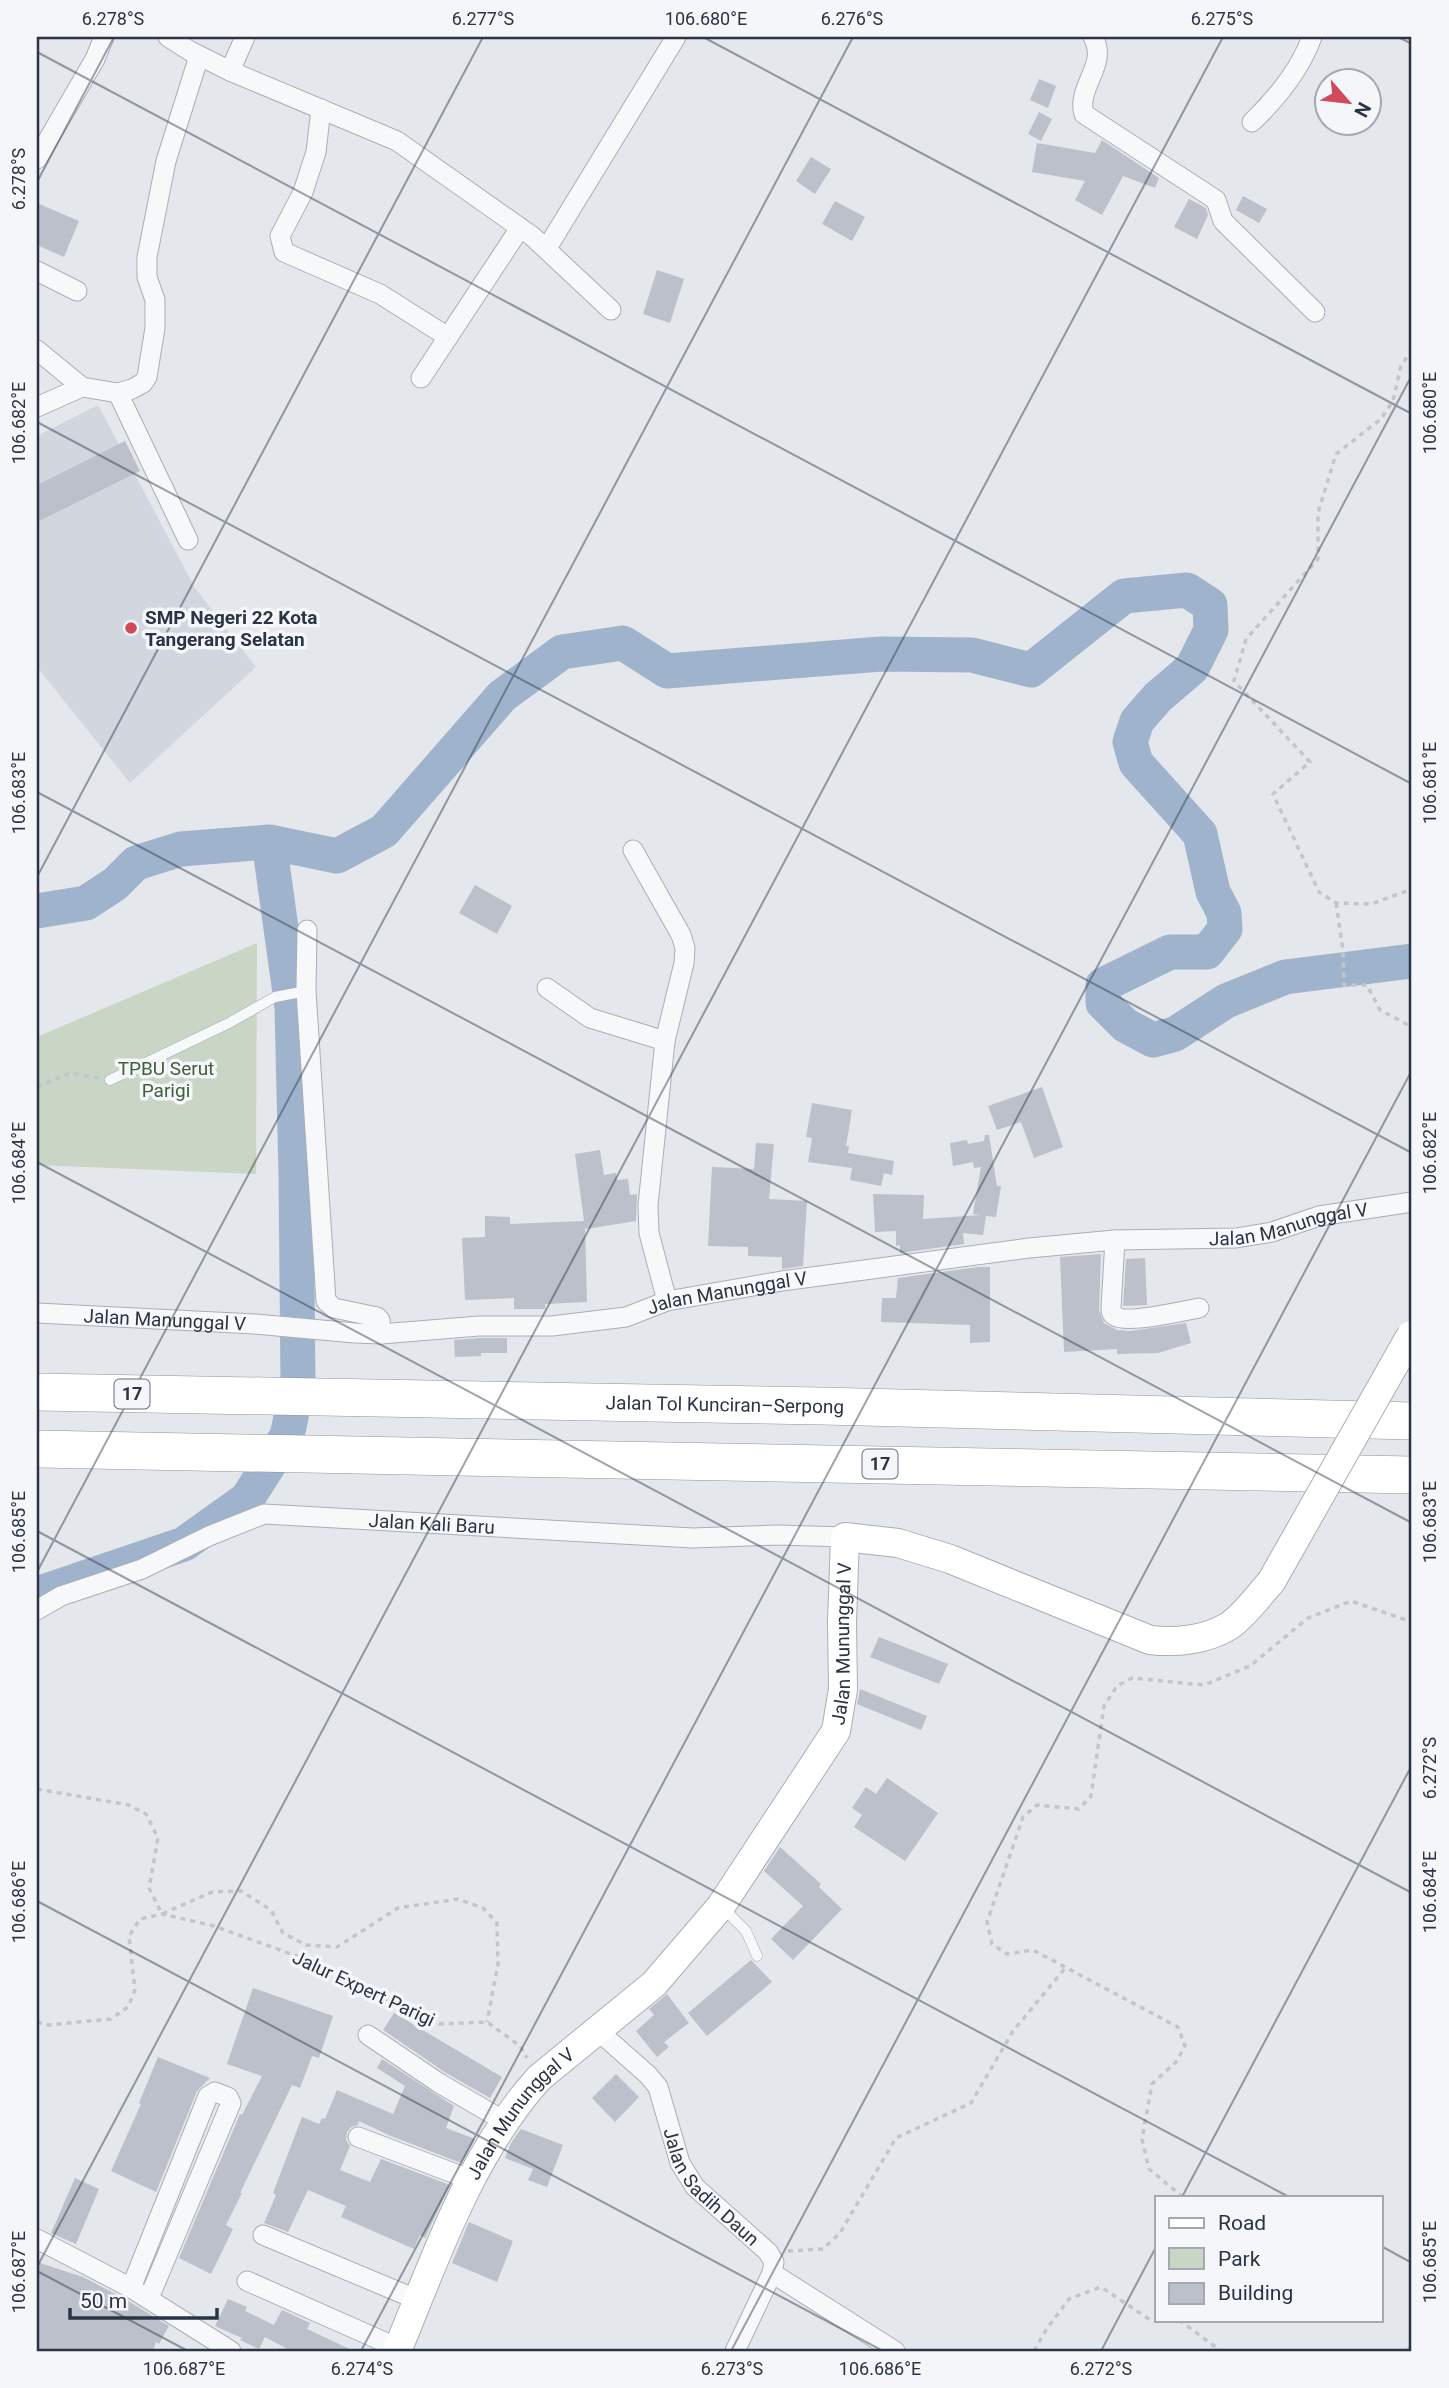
<svg xmlns="http://www.w3.org/2000/svg" width="1449" height="2388" font-family="Roboto,sans-serif">
<style>
.built{fill:#d2d6de}
.green{fill:#c9d6c5}
.lines{fill:none;stroke-linecap:round;stroke-linejoin:round}
.river{stroke:#9fb4cc;stroke-width:35}
.building{fill:#bbc0ca}
.lane-casing{stroke:#a9aeb7;stroke-width:11}
.street-casing{stroke:#a9aeb7;stroke-width:21}
.secondary-casing{stroke:#a9aeb7;stroke-width:30}
.highway-casing{stroke:#8b94a3;stroke-width:38}
.path{stroke:#c2c5cb;stroke-width:3.5;stroke-dasharray:5 5;stroke-linecap:butt}
.lane{stroke:#f7f8fa;stroke-width:10}
.street{stroke:#f7f8fa;stroke-width:19}
.secondary{stroke:#fff;stroke-width:28}
.highway{stroke:#fff;stroke-width:37}
.secondary-bridge-casing{stroke:#a9aeb7;stroke-width:30;stroke-linecap:butt}
.secondary-bridge{stroke:#fff;stroke-width:28}
.ticks{fill:none;stroke:#2b3445;stroke-width:2;stroke-opacity:0.45}
.poi-dot{fill:#d1495b;stroke:#f4f6f9;stroke-width:2.5}
.labels{text-anchor:middle;stroke-width:7;stroke-linejoin:round;paint-order:stroke}
.shield{fill:#f4f6f9;stroke:#676e7b;stroke-width:2}
.shield-label{font-size:18px;font-weight:bold;fill:#2b3445}
.poi-label{font-size:19px;font-weight:bold;fill:#2b3445;stroke:#f4f6f9;text-anchor:start}
.park-label{font-size:19px;fill:#3f6138;stroke:#f4f6f9}
.street-label{font-size:19px;fill:#2b3445;stroke:#f4f6f9}
.neatline{fill:none;stroke:#2b3445;stroke-width:2.5}
.ticks-label{font-size:18px;text-anchor:middle;fill:#2b3445}
</style>
<rect width="100%" height="100%" fill="#e4e7ec"/>
<path class="built" d="M98 405 195 588 256 667 130 783 37 667V436Z"/>
<path class="green" d="M257 943 256 1174 37 1165V1037Z"/>
<g class="lines">
<path class="river" d="M37 911 86 903 115 884 136 863 181 849 269 842
M37 1594 184 1544 247 1499 287 1436 298 1384 296 1176 292 1007 269 842 337 856 384 831 502 696 562 652 623 643 667 671 881 654 972 655 1031 670 1124 596 1187 590 1210 605 1211 630 1192 668 1158 697 1137 721 1130 742 1136 763 1200 834 1213 892 1224 913 1225 929 1207 952H1170L1103 985V1003L1125 1025 1153 1040 1175 1034 1226 1001 1285 977 1412 961"/>
</g>
<path class="building" d="M1039 79 1056 86 1048 108 1030 100Z
M1039 112 1052 119 1041 141 1028 134Z
M1102 140 1159 178 1155 188 1123 176 1102 215 1075 200 1085 181 1032 172 1037 143 1095 153Z
M811 157 831 169 815 194 796 181Z
M1243 196 1267 209 1259 223 1236 210Z
M1189 199 1206 208 1208 215 1197 239 1174 227Z
M835 201 865 217 852 241 822 224Z
M37 203 79 221 64 257 37 245Z
M657 270 684 279 670 323 643 314Z
M125 441 140 471 37 522V485Z
M475 885 512 906 497 934 459 913Z
M1042 1087 1063 1147 1034 1158 1021 1122 997 1130 988 1106Z
M812 1103 852 1110 846 1146H849L848 1153 894 1161 892 1175 884 1173 881 1186 850 1180 852 1168 808 1162 812 1138 806 1137Z
M985 1135H989L997 1186H1001L996 1217 986 1216 983 1235 963 1233 964 1244 900 1253V1245L896 1246V1231L875 1232 873 1194 924 1195 923 1219 981 1215 973 1214 981 1167 974 1168 973 1162 953 1166 950 1143 967 1140 968 1144 984 1141Z
M756 1143 774 1144 769 1199 807 1201 803 1266 782 1269V1257L748 1256V1247L708 1246 712 1167 754 1169Z
M600 1150 604 1175 616 1173 617 1180 628 1179 630 1195 637 1194 636 1221 586 1229 585 1226 587 1302 545 1304V1309H514V1298L465 1300 462 1238 485 1237V1216L510 1217V1224L584 1221 575 1154Z
M1101 1254 1099 1310 1104 1323 1117 1330 1130 1331 1186 1323 1191 1343 1158 1353 1117 1354V1349L1064 1352 1060 1257Z
M1145 1258 1147 1305 1123 1306 1126 1259Z
M978 1267H990V1342L970 1343V1325L881 1322 882 1298H896L898 1278Z
M480 1338H507V1353H481V1356L455 1357 454 1340Z
M879 1637 948 1664 939 1684 870 1657Z
M860 1689 927 1716 921 1730 857 1704Z
M887 1778 938 1813 905 1861 854 1827 862 1815 852 1808 866 1787 876 1794Z
M780 1847 821 1884 819 1887 842 1909 793 1960 771 1939 803 1906 764 1871Z
M751 1960 772 1982 707 2036 688 2013Z
M253 1988 333 2016 319 2058 312 2056 300 2088 292 2085 240 2193H242L226 2225 233 2229 211 2274 179 2258 240 2114 242 2115 262 2076 227 2064Z
M667 1994 689 2023 664 2042 669 2047 657 2057 636 2031 654 2015 649 2009Z
M394 2013 502 2077 490 2098 446 2073 383 2030Z
M158 2057 210 2078 197 2091 156 2192 111 2171 141 2104 139 2103Z
M382 2059 454 2106 446 2128 475 2139 461 2163 391 2136 359 2121 358 2125 351 2127 347 2132 346 2140 350 2146 340 2170 370 2182 381 2159 450 2185 425 2238 420 2235 414 2249 341 2217 346 2206 308 2190 288 2232 264 2223 276 2195 273 2193 302 2117 319 2124 322 2118 325 2119 337 2090 393 2114 405 2086 377 2068Z
M616 2074 639 2097 615 2122 592 2098Z
M521 2129 563 2145 547 2187 528 2180 533 2169 505 2158 511 2143Z
M75 2178 99 2189 76 2244 51 2233Z
M469 2222 513 2241 497 2282 452 2263Z
M37 2262 83 2277 125 2299 169 2326 159 2344 156 2342 153 2351H48L37 2349Z
M228 2299 247 2307 245 2311 274 2325 282 2310 310 2323 307 2329 354 2351H291L265 2337 259 2349 240 2340 242 2338 215 2326Z"/>
<g class="lines">
<g class="lane-casing">
<path id="lane" d="M110 1080 229 1023 275 997 306 991
M724 1909 746 1931 757 1956"/>
</g>
<g class="street-casing">
<g id="street">
<path d="M168 37 190 51 230 71 397 141 532 236 611 310"/>
<path d="M1093 37C1109 64 1076 87 1084 114L1216 200 1223 221 1315 312"/>
<path d="M230 71 245 37"/>
<path d="M321 109 316 152 303 192 280 236 284 252 380 294 448 337"/>
<path d="M1252 122C1277 98 1300 70 1312 37"/>
<path d="M37 159 95 59 104 37"/>
<path d="M547 248 676 37"/>
<path d="M37 271 77 291"/>
<path d="M37 350 82 387 118 393 132 389 143 383 147 377 155 328V300L147 277V257L166 161 199 56"/>
<path d="M421 378 520 228"/>
<path d="M118 393 188 540"/>
<path d="M37 407 82 387"/>
<path d="M633 850 681 935 685 948 684 963 665 1041 648 1205 649 1233 667 1301"/>
<path d="M307 930 306 991 326 1301 334 1308 377 1317 380 1320 381 1334"/>
<path d="M547 988 590 1018 665 1041"/>
<path d="M1115 1240 1111 1307C1111 1311 1111 1314 1115 1316 1126 1324 1184 1311 1199 1308"/>
<path id="s1" d="M37 1313 255 1324 355 1333 381 1334 479 1326H552L626 1317 667 1301 782 1281 1029 1248 1115 1240 1236 1238 1272 1232 1319 1216 1412 1202"/>
<path id="s2" d="M37 1610 61 1596 142 1569 209 1536 264 1514 693 1538 778 1535 845 1537"/>
<path id="s3" d="M597 2030 648 2075 658 2087 680 2163 695 2187 768 2252 774 2262 772 2273 735 2351"/>
<path d="M368 2035 439 2083 506 2122"/>
<path d="M358 2137 469 2179"/>
<path d="M263 2235 418 2300"/>
<path d="M37 2239 131 2288 231 2351"/>
<path d="M772 2273 895 2351"/>
<path d="M247 2281 398 2348"/>
<path d="M131 2288 208 2096 215 2092 228 2097 231 2103 149 2298"/>
</g>
</g>
<g class="secondary-casing">
<g id="secondary">
<path id="s4" d="M397 2351C436 2257 470 2155 539 2078L654 1984 721 1906 836 1731 843 1689 842 1622 845 1537 898 1543 950 1559 1150 1640C1176 1643 1206 1640 1229 1626 1245 1615 1258 1596 1271 1582"/>
</g>
</g>
<g class="highway-casing">
<g id="highway">
<path id="s5" d="M37 1392 822 1406 1412 1421"/>
<path d="M37 1449 1412 1475"/>
</g>
</g>
<path class="path" d="M1412 349 1401 366 1393 401 1381 419 1336 454 1318 513V559L1246 639 1234 681 1310 762 1273 794 1319 892 1336 903 1371 904 1412 889
M1336 903 1343 951 1344 985H1367L1380 1010 1412 1027
M37 1087 70 1073 98 1078
M37 1789 129 1805 146 1814 158 1838 149 1888 162 1914 212 1892 241 1891 271 1910 283 1933 306 1945 337 1947 398 1908 458 1899 483 1908 497 1923 498 1964 487 2022
M37 2022 48 2025 111 2019 128 2007 135 1990 129 1936 140 1919 162 1914 214 1926 324 1966 404 2008 439 2024 487 2022 520 2046 527 2058
M1183 2197 1149 2169 1142 2139 1152 2084 1176 2062 1185 2046 1178 2027 1033 1950 1007 1954 992 1944 987 1922 1023 1817 1037 1805 1079 1809 1091 1796 1104 1706 1117 1686 1132 1678 1204 1685 1250 1666 1308 1618 1351 1601 1412 1622
M788 2251 823 2249 840 2233 896 2138 971 2103 1013 2031 1066 1967
M1179 2320 1221 2351
M1034 2351 1046 2330 1069 2299 1101 2287 1152 2321 1163 2320
M1408 2351 1412 2343"/>
<use href="#lane" class="lane"/>
<use href="#street" class="street"/>
<use href="#secondary" class="secondary"/>
<use href="#highway" class="highway"/>
<g class="secondary-bridge-casing">
<path id="secondary-bridge" d="M1271 1582 1411 1335"/>
</g>
<use href="#secondary-bridge" class="secondary-bridge"/>
</g>
<path class="ticks" d="M703 37 1412 414M1398 37 1412 44M37 52 1412 784M37 182 114 37M37 422 1412 1153M37 792 1412 1523M37 877 483 37M37 1162 1412 1893M37 1531 1289 2197M37 1572 853 37M37 1901 883 2351M1182 2197 1412 1765M1381 2246 1412 2263M37 2267 1223 37M37 2271 188 2351M361 2351 1412 375M731 2351 1412 1070M1101 2351 1157 2245"/>
<circle class="poi-dot" cx="131" cy="628" r="7"/>
<g class="labels">
<g class="shield">
<rect x="114.5" y="1379.5" width="35" height="29" rx="5"/>
<rect x="862.5" y="1449.5" width="35" height="29" rx="5"/>
</g>
<g class="shield-label">
<text x="132" y="1400">17</text>
<text x="880" y="1470">17</text>
</g>
<g class="poi-label">
<text x="145" y="624">SMP Negeri 22 Kota<tspan x="145" dy="22">Tangerang Selatan</tspan></text>
</g>
<g class="park-label">
<text x="166" y="1075">TPBU Serut<tspan x="166" dy="22">Parigi</tspan></text>
</g>
<g class="street-label">
<text dy="7" stroke="none"><textPath href="#s1" startOffset="1262">Jalan Manunggal V</textPath></text>
<text dy="7" stroke="none"><textPath href="#s1" startOffset="695">Jalan Manunggal V</textPath></text>
<text dy="7" stroke="none"><textPath href="#s1" startOffset="128">Jalan Manunggal V</textPath></text>
<text dy="7" stroke="none"><textPath href="#s5" startOffset="688">Jalan Tol Kunciran–Serpong</textPath></text>
<text dy="7" stroke="none"><textPath href="#s2" startOffset="415">Jalan Kali Baru</textPath></text>
<text dy="7" stroke="none"><textPath href="#s4" startOffset="858">Jalan Mununggal V</textPath></text>
<text transform="translate(364 1988) rotate(25)" y="7">Jalur Expert Parigi</text>
<text dy="7" stroke="none"><textPath href="#s4" startOffset="270">Jalan Mununggal V</textPath></text>
<text dy="7" stroke="none"><textPath href="#s3" startOffset="200">Jalan Sadih Daun</textPath></text>
</g>
</g>
<rect width="1449" height="2388" fill="none" stroke="#f4f6f9" stroke-width="77"/>
<rect x="1155" y="2196" width="228" height="126" fill="#f4f6f9" stroke="#a4a8b1" stroke-width="2"/>
<rect x="1169" y="2218" width="35" height="10" fill="#ffffff" stroke="#a4a8b1" stroke-width="2"/>
<text x="1218" y="2230" font-size="21" fill="#2b3445">Road</text>
<rect x="1169" y="2248" width="35" height="21" fill="#c9d6c5" stroke="#a4a8b1" stroke-width="2"/>
<text x="1218" y="2266" font-size="21" fill="#2b3445">Park</text>
<rect x="1169" y="2283" width="35" height="21" fill="#bbc0ca" stroke="#a4a8b1" stroke-width="2"/>
<text x="1218" y="2300" font-size="21" fill="#2b3445">Building</text>
<g transform="translate(1348 102) rotate(118)"><circle r="33" fill="#f4f6f9" stroke="#a4a8b1" stroke-width="2"/>
<path d="M0-5L12 26L0 18L-12 26Z" fill="#d1495b"/>
<text y="-10" font-size="19" font-weight="bold" text-anchor="middle" fill="#2b3445">N</text>
</g>
<path d="M70 2308v10h147v-10" fill="none" stroke="#2b3445" stroke-width="3.5"/>
<text x="80" y="2308" font-size="21" fill="#2b3445" stroke="#f4f6f9" stroke-width="5" paint-order="stroke">50 m</text>
<rect x="38" y="38" width="1372" height="2312" class="neatline"/>
<g class="ticks-label">
<text x="113" y="25">6.278°S</text>
<text x="483" y="25">6.277°S</text>
<text x="706" y="25">106.680°E</text>
<text x="852" y="25">6.276°S</text>
<text x="1222" y="25">6.275°S</text>
<text transform="translate(19 179) rotate(-90)" y="6">6.278°S</text>
<text transform="translate(1430 413) rotate(-90)" y="6">106.680°E</text>
<text transform="translate(19 423) rotate(-90)" y="6">106.682°E</text>
<text transform="translate(1430 783) rotate(-90)" y="6">106.681°E</text>
<text transform="translate(19 793) rotate(-90)" y="6">106.683°E</text>
<text transform="translate(1430 1153) rotate(-90)" y="6">106.682°E</text>
<text transform="translate(19 1163) rotate(-90)" y="6">106.684°E</text>
<text transform="translate(1430 1522) rotate(-90)" y="6">106.683°E</text>
<text transform="translate(19 1532) rotate(-90)" y="6">106.685°E</text>
<text transform="translate(1430 1768) rotate(-90)" y="6">6.272°S</text>
<text transform="translate(1430 1892) rotate(-90)" y="6">106.684°E</text>
<text transform="translate(19 1902) rotate(-90)" y="6">106.686°E</text>
<text transform="translate(1430 2262) rotate(-90)" y="6">106.685°E</text>
<text transform="translate(19 2272) rotate(-90)" y="6">106.687°E</text>
<text x="184" y="2375">106.687°E</text>
<text x="362" y="2375">6.274°S</text>
<text x="732" y="2375">6.273°S</text>
<text x="880" y="2375">106.686°E</text>
<text x="1101" y="2375">6.272°S</text>
</g>
</svg>
